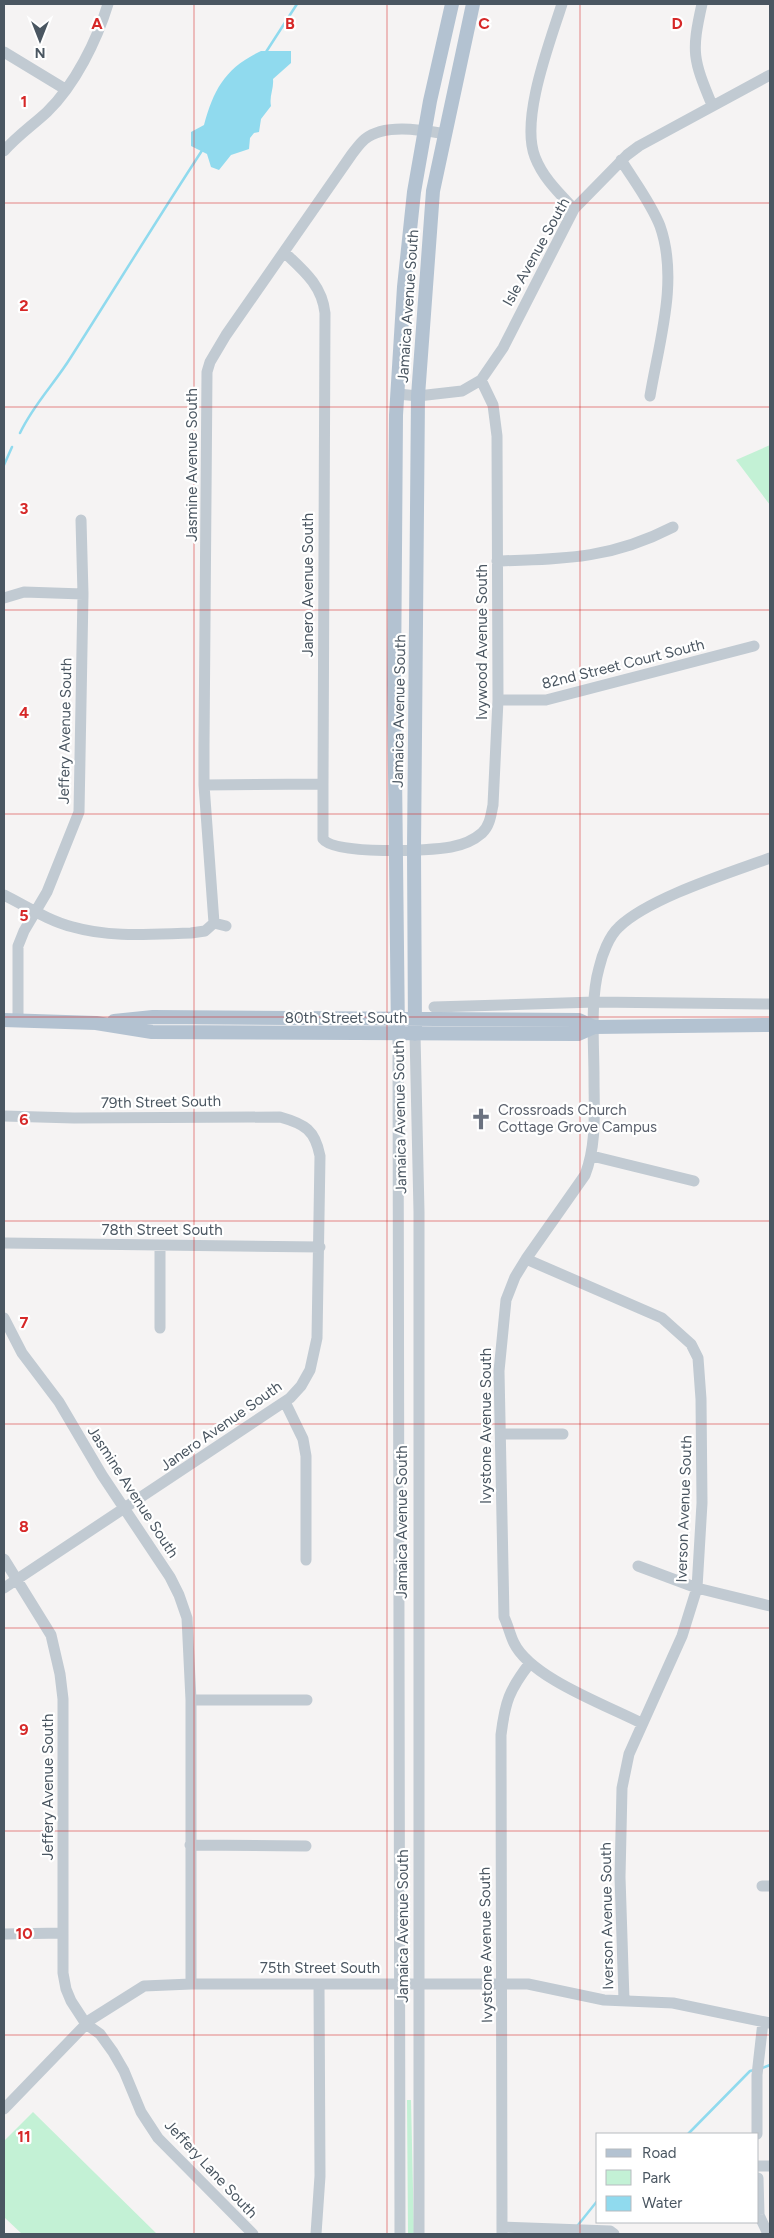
<svg xmlns="http://www.w3.org/2000/svg" width="774" height="2238" font-family="Figtree,sans-serif">
<style>
.green{fill:#c3f1d5}
.water{fill:#90daee}
.lines{fill:none;stroke-linecap:round;stroke-linejoin:round}
.stream{stroke:#90daee;stroke-width:2.5}
.minor{stroke:#c1cad2;stroke-width:11}
.major{stroke:#b3c2d1;stroke-width:14}
.grid{fill:none;stroke:#d62828;stroke-width:1;stroke-opacity:0.55}
.labels{text-anchor:middle;stroke-width:4.5;stroke-linejoin:round;paint-order:stroke}
.street-label{font-size:15px;fill:#4a5661;stroke:#fff}
.worship-label{font-size:15px;fill:#5b616d;stroke:#fff;text-anchor:start}
.grid-label{font-size:16px;text-anchor:middle;font-weight:bold;fill:#d62828;stroke:#fff;stroke-width:4.5;stroke-linejoin:round;paint-order:stroke}
</style>
<rect width="100%" height="100%" fill="#f5f3f3"/>
<path class="green" d="M770 445V505L736 460Z
M407 2100H411L414 2234H408Z
M33 2112 157 2234H22L4 2217V2141Z"/>
<path class="water" d="M261 51H291V63L273 79C274 89 269 96 271 106L261 119 259 132 254 133 250 138 249 149 231 155 219 170 211 167 207 154 191 146V132L204 125C214 89 225 68 261 51Z"/>
<g class="lines">
<path class="stream" d="M266 52 297 4
M20 433C33 405 55 383 71 357 115 288 158 218 203 149
M4 465 12 447
M762 2068 770 2065
M688 2134 750 2071 754 2070
M578 2225 598 2200"/>
<path class="minor" d="M562 4C550 42 520 119 535 157 543 178 559 193 574 209
M702 4C691 53 693 59 712 105
M4 52 65 89
M4 151C17 136 33 125 47 112 75 85 97 40 108 4
M621 160C634 181 651 203 660 226 679 280 659 342 650 396
M284 252C303 270 322 285 325 313L323 784V839C334 855 430 851 451 847 462 845 474 840 482 833 490 826 491 814 493 805L498 700 497 436 493 405 481 380
M398 394 418 396 462 391 481 380 503 348 574 209 627 155 639 146 770 75
M497 561C564 559 611 559 673 527
M4 598 24 592 83 594
M498 700H546L754 646
M204 785 323 784
M4 895C26 906 49 921 73 927 111 938 152 934 191 933L205 931 214 923
M214 923 204 785V745L207 372 210 362 226 335 352 154C356 149 360 143 365 139 385 123 422 130 446 134
M214 923 226 926
M434 1007 595 1002 770 1004
M18 1020V946L24 931 47 892 79 812 83 594 81 520
M415 1034 419 1212V2234
M398 1035 400 2234
M4 1116 74 1118 280 1117C305 1124 315 1130 320 1156L317 1338 310 1370 301 1386 290 1398 4 1588
M592 1156 694 1181
M4 1243 320 1247
M526 1259 662 1318 691 1344 698 1358 701 1399 702 1503 697 1588 682 1636 629 1754 622 1788 620 1877 624 2000
M4 1318 22 1353 59 1402 102 1475 170 1577 179 1595 187 1618 191 1700V1984
M160 1328V1246
M285 1402 303 1439 306 1456V1560
M501 1434H563
M4 1559 51 1635 60 1674 63 1699V1973L66 1989 71 2001 86 2024 100 2034 113 2052 124 2071 141 2112 158 2138 253 2234
M638 1566 697 1588 770 1606
M191 1700H307
M641 1723C606 1705 531 1678 514 1643 510 1635 508 1625 504 1617L499 1371 506 1300 515 1277 526 1259 585 1175C597 1144 594 1110 594 1078 594 1044 590 1000 599 968 602 955 609 936 619 927 649 898 729 873 770 858
M190 1845 306 1846
M762 1886H770
M4 1934 63 1933
M4 2109 90 2020 144 1986 191 1984H528L604 2000 673 2003 770 2023
M757 2134V2075L763 2022
M758 2166H770
M758 2178 759 2215 768 2234
M502 2227 610 2231 614 2234
M316 2234 320 2176 319 1984
M502 2234 501 1735C505 1702 509 1690 530 1663"/>
<path class="major" d="M4 1020 96 1023 152 1032 578 1034 594 1027 770 1025
M114 1021 153 1017 579 1020 594 1027
M415 1034 414 850 418 396 433 191 473 4
M398 1035 394 684 396 415 404 287 414 192 430 101 452 4"/>
</g>
<path class="grid" d="M194 4V2234M387 4V2234M580 4V2234M4 203H770M4 407H770M4 610H770M4 814H770M4 1017H770M4 1221H770M4 1424H770M4 1628H770M4 1831H770M4 2035H770"/>
<defs>
<g id="church-bare" transform="scale(1.725)"><path d="M-1.2-6h2.4v3.5h3.3v2.4h-3.3V6h-2.4V-.1h-3.3v-2.4h3.3Z" fill="#6b7280" stroke="#fff" stroke-width="2.5" paint-order="stroke"/></g>
</defs>
<g fill-rule="evenodd">
<use href="#church-bare" x="481" y="1119"/>
</g>
<g class="labels">
<g class="street-label">
<text transform="translate(536 252) rotate(-61)" y="5">Isle Avenue South</text>
<text transform="translate(408 306) rotate(-86)" y="5">Jamaica Avenue South</text>
<text transform="translate(192 465) rotate(-90)" y="5">Jasmine Avenue South</text>
<text transform="translate(308 585) rotate(-90)" y="5">Janero Avenue South</text>
<text transform="translate(482 642) rotate(-90)" y="5">Ivywood Avenue South</text>
<text transform="translate(623 664) rotate(-14)" y="5">82nd Street Court South</text>
<text transform="translate(399 711) rotate(-89)" y="5">Jamaica Avenue South</text>
<text transform="translate(65 731) rotate(-89)" y="5">Jeffery Avenue South</text>
<text x="346" y="1023">80th Street South</text>
<text transform="translate(161 1102) rotate(-1)" y="5">79th Street South</text>
<text transform="translate(400 1117) rotate(-91)" y="5">Jamaica Avenue South</text>
<text x="162" y="1235">78th Street South</text>
<text transform="translate(221 1426) rotate(-35)" y="5">Janero Avenue South</text>
<text transform="translate(486 1426) rotate(-90)" y="5">Ivystone Avenue South</text>
<text transform="translate(133 1492) rotate(57)" y="5">Jasmine Avenue South</text>
<text transform="translate(684 1509) rotate(-88)" y="5">Iverson Avenue South</text>
<text transform="translate(402 1522) rotate(-90)" y="5">Jamaica Avenue South</text>
<text transform="translate(48 1787) rotate(-90)" y="5">Jeffery Avenue South</text>
<text transform="translate(607 1916) rotate(-91)" y="5">Iverson Avenue South</text>
<text transform="translate(403 1926) rotate(-90)" y="5">Jamaica Avenue South</text>
<text transform="translate(486 1945) rotate(-91)" y="5">Ivystone Avenue South</text>
<text x="320" y="1973">75th Street South</text>
<text transform="translate(211 2169) rotate(47)" y="5">Jeffery Lane South</text>
</g>
<g class="worship-label">
<text x="498" y="1115">Crossroads Church<tspan x="498" dy="17">Cottage Grove Campus</tspan></text>
</g>
</g>
<g class="grid-label">
<text x="97" y="29">A</text>
<text x="290" y="29">B</text>
<text x="484" y="29">C</text>
<text x="677" y="29">D</text>
<text x="24" y="107">1</text>
<text x="24" y="311">2</text>
<text x="24" y="514">3</text>
<text x="24" y="718">4</text>
<text x="24" y="921">5</text>
<text x="24" y="1125">6</text>
<text x="24" y="1328">7</text>
<text x="24" y="1532">8</text>
<text x="24" y="1735">9</text>
<text x="24" y="1939">10</text>
<text x="24" y="2142">11</text>
</g>
<rect width="774" height="2238" fill="none" stroke="#4a5661" stroke-width="10"/>
<rect x="596" y="2133" width="162" height="90" fill="#ffffff" stroke="#b7bbc0"/>
<rect x="606" y="2149" width="25" height="8" fill="#b3c2d1" stroke="#b7bbc0"/>
<text x="642" y="2158" font-size="15" fill="#4a5661">Road</text>
<rect x="606" y="2170" width="25" height="15" fill="#c3f1d5" stroke="#b7bbc0"/>
<text x="642" y="2183" font-size="15" fill="#4a5661">Park</text>
<rect x="606" y="2196" width="25" height="15" fill="#90daee" stroke="#b7bbc0"/>
<text x="642" y="2208" font-size="15" fill="#4a5661">Water</text>
<g transform="translate(40 40) rotate(180)" stroke="#ffffff" stroke-width="4" paint-order="stroke">
<path d="M0-4L9 19L0 12L-9 19Z" fill="#4a5661"/>
<text y="-8" font-size="14" font-weight="bold" text-anchor="middle" fill="#4a5661">N</text>
</g>
</svg>
